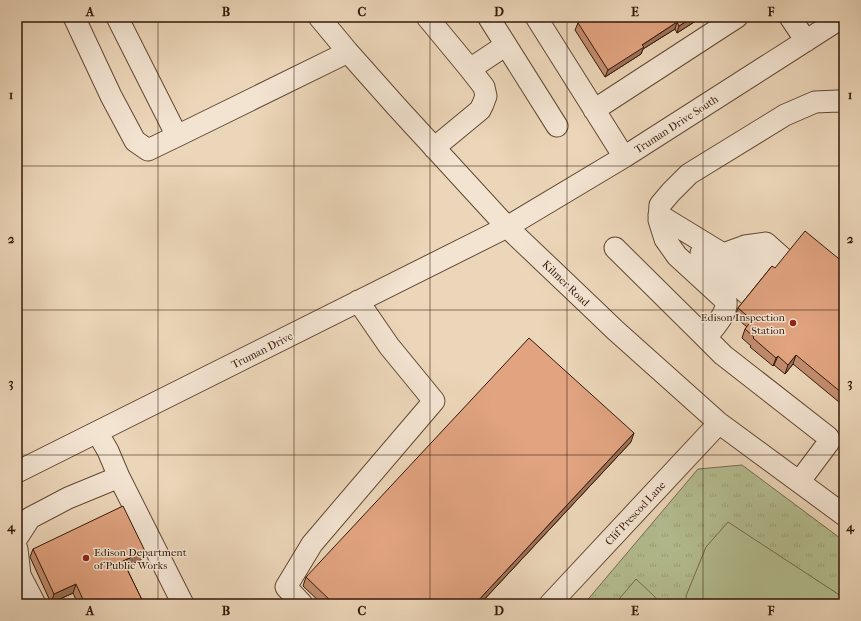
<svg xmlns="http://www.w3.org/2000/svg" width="861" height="621" font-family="'IM FELL French Canon',serif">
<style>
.park{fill:url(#park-tufts);stroke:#746c4c}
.garden{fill:#b4be91;stroke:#746c4c}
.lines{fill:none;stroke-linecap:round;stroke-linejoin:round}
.minor-casing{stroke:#624834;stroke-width:23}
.minor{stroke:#f3e4d2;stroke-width:21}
.wall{fill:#c28c6e;stroke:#341908}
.shaded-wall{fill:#9e725a;stroke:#341908}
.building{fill:#e1a380;stroke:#341908}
.grid{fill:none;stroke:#341908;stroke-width:1;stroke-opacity:0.55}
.poi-dot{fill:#8f2418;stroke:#f3e4d2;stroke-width:1.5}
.labels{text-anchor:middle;stroke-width:3;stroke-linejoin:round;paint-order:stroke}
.street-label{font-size:11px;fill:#341908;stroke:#f3e4d2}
.poi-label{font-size:11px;fill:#341908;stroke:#f3e4d2;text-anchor:end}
.neatline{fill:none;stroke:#341908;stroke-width:1.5}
.grid-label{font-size:13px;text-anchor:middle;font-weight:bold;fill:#341908}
</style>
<defs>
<pattern id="park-tufts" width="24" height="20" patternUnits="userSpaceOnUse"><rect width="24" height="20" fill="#b4be91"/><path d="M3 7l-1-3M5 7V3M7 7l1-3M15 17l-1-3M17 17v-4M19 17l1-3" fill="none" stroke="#9ba37c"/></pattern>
</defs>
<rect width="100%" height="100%" fill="#ecd6b9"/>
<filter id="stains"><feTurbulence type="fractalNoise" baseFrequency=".005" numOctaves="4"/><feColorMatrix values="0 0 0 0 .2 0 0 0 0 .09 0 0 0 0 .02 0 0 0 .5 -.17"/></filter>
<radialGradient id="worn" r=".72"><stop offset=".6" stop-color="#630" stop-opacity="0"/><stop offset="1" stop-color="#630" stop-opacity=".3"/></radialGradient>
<path class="park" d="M742 465 844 541V604H584L698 469Z"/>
<path class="garden" d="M728 522 844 598V604H687L686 596 706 547Z
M636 579 653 595 661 604H615Z"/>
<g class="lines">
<g class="minor-casing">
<path id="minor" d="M74 17 111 96 135 141 148 150 177 136
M117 17 177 136 348 52
M319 17 348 52 396 106 507 227 590 306 615 330 719 423 844 515
M427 17 470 69 484 87 486 96 483 104 480 110 434 148
M536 17 624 157
M790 17 806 41
M489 18 557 126
M470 69 506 45
M594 110 737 17
M659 215 723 254 762 284
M745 246 766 243 785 260
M615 248 706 338
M701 253 751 297
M723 254 745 246 775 272
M97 432 108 451 119 477
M17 472 507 227 624 157 843 17
M799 482 829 442V439L828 437 723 355 706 338C713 328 728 314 726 301L677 256 665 239 659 220 660 205 671 192 689 174 785 115 815 102 838 101 844 102
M17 538 30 518 68 498 119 477 183 604
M17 549 20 575 35 604
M302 604 286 587 312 544 434 401 389 346 358 301
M550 604 719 423"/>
</g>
<use href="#minor" class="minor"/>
</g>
<path class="wall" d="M579 17H702L677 33 675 29 643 49 641 54 605 77 575 30 578 23 581 21Z
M772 266 844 396 839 402 793 364 785 374 774 365 773 366 750 347 751 346 742 338 745 329 747 327 735 317 738 308Z
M631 442 480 604H322L303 586 306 577Z
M33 549 141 560 126 567 144 604H78L73 593 51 603 30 557Z"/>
<path class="shaded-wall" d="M693 17H702L677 33 679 26Z
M677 22 675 29 643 49 641 54 605 77 608 70 642 45Z
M796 355 793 364 785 374 788 365Z
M778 356 774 365 773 366 776 358Z
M844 391V396L839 402 842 393Z
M634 433 631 442 480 604H475Z
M145 551 141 560 120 570 123 561Z
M76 584 73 593 51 603 54 594Z"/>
<path class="building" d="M585 17H693L679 26 677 22 642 45 644 47 608 70 578 23 586 18Z
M805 231 844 263V391L842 393 796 355 788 365 778 356 776 358 753 338 754 337 745 329 752 320 738 308 772 266 775 268Z
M529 338 634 433 475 604H334L306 577Z
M123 506 145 551 123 561 144 604H85L76 584 54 594 33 549Z"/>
<path class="grid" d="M158 17V604M294 17V604M430 17V604M567 17V604M703 17V604M17 166H844M17 310H844M17 455H844"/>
<g class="poi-dot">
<circle cx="793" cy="323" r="4"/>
<circle cx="86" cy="558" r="4"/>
</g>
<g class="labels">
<g class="street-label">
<text transform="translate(676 124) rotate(-33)" y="4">Truman Drive South</text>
<text transform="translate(566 283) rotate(44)" y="4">Kilmer Road</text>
<text transform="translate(262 350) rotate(-27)" y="4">Truman Drive</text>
<text transform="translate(635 513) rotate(-47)" y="4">Clif Prescod Lane</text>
</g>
<g class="poi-label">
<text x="785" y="321">Edison Inspection<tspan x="785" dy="13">Station</tspan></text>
<text x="94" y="556" text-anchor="start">Edison Department<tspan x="94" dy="13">of Public Works</tspan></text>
</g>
</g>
<rect width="861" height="621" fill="none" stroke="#ecd6b9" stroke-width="44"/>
<rect x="22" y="22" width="817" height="577" class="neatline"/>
<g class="grid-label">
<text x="90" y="16">A</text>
<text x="226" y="16">B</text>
<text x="362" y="16">C</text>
<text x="499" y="16">D</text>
<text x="635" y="16">E</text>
<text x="771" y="16">F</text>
<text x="11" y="99">1</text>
<text x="850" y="99">1</text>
<text x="11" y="243">2</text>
<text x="850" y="243">2</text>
<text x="11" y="387">3</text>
<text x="850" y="387">3</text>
<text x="11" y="531">4</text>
<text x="850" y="531">4</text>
<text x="90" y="615">A</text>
<text x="226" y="615">B</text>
<text x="362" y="615">C</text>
<text x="499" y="615">D</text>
<text x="635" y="615">E</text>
<text x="771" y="615">F</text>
</g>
<rect width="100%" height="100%" filter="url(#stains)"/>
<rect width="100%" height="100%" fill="url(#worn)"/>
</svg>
